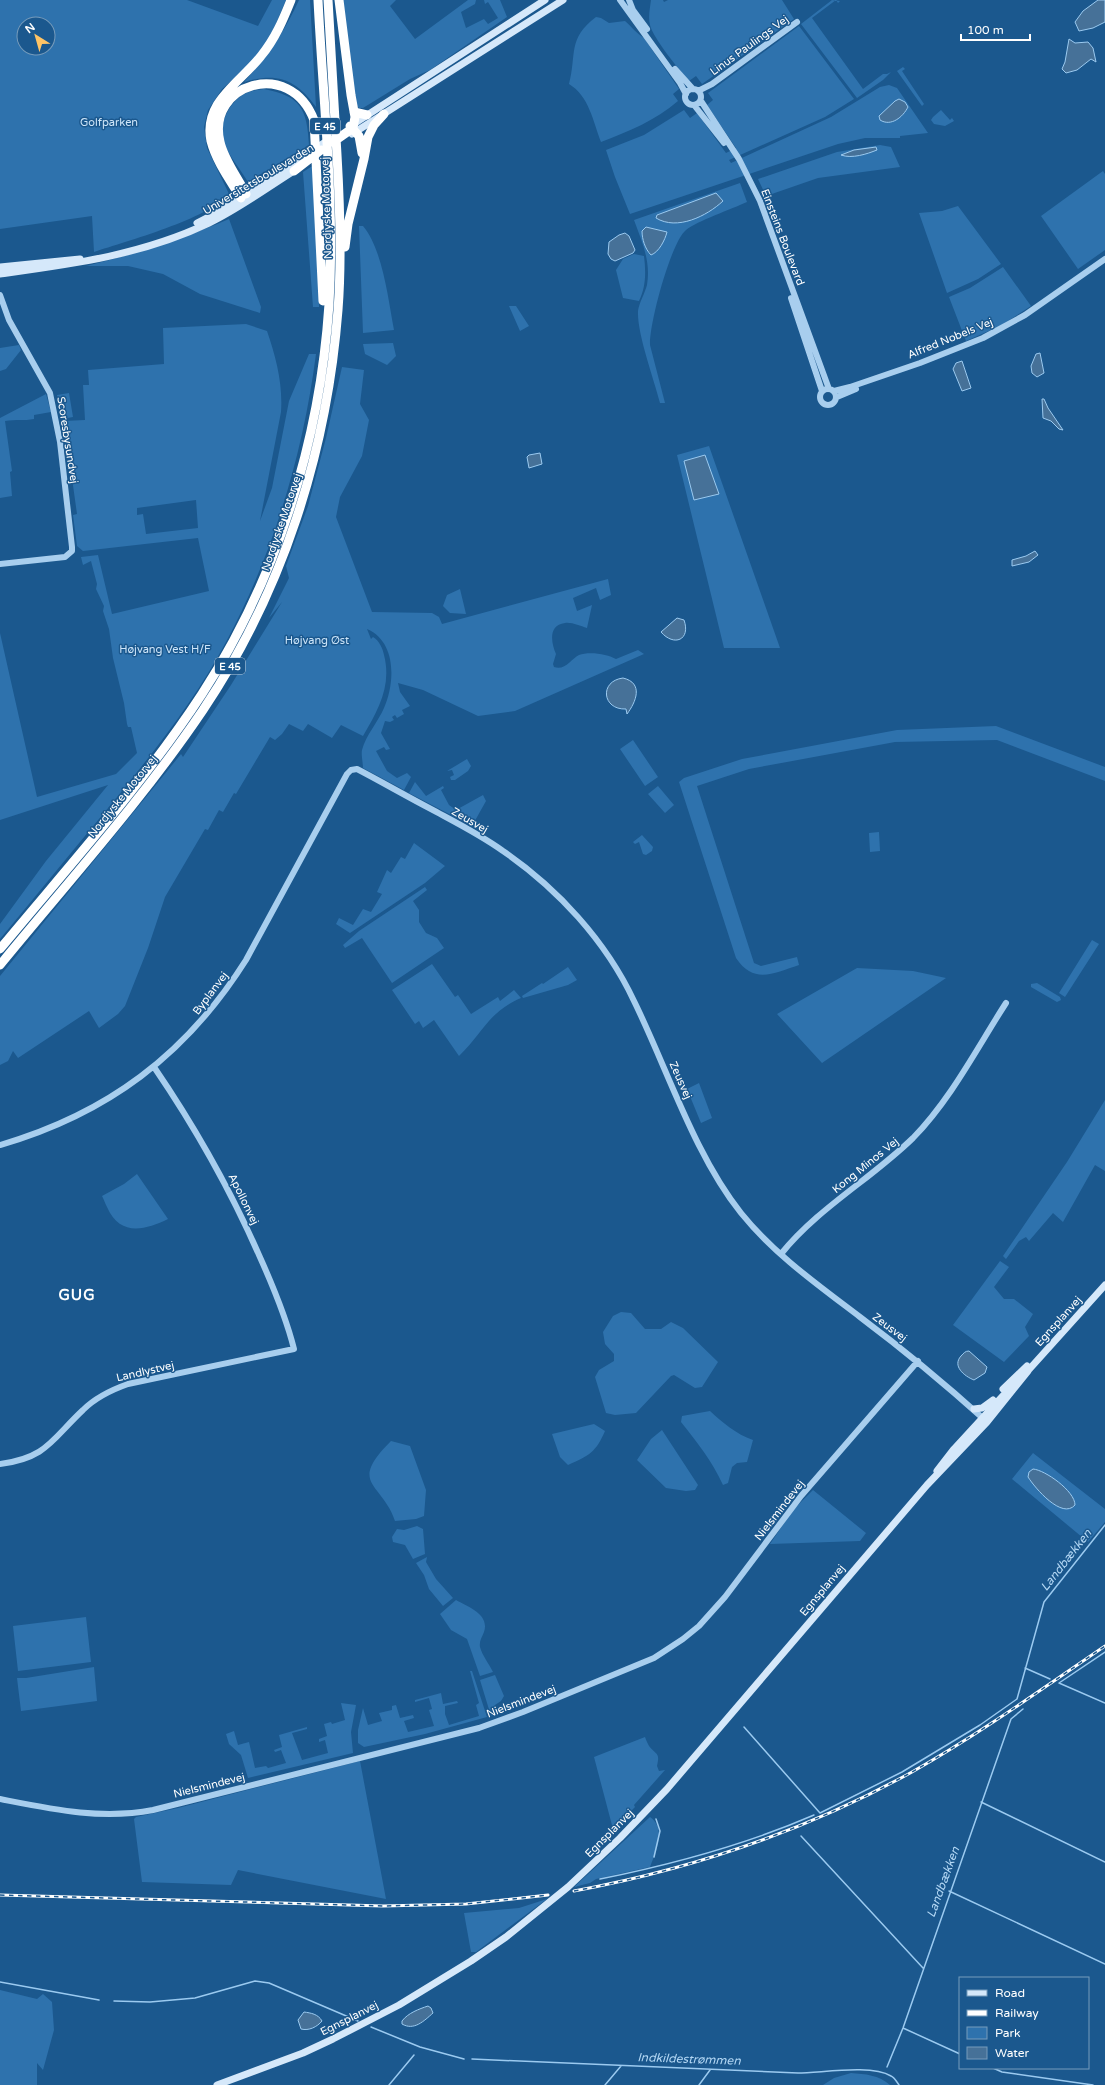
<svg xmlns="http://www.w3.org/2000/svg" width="1105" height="2085" font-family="'Varela Round',sans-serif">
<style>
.green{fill:#2e72ad;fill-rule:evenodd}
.water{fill:#467198;stroke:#9bcaf0}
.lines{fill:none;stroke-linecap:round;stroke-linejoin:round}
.stream{stroke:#9bcaf0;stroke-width:1.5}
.tertiary{stroke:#a8ceee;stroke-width:6}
.secondary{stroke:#d5e8fa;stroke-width:7}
.motorway{stroke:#fff;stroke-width:9}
.rail-casing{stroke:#fff;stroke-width:3}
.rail{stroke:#1b588e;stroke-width:1.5;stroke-dasharray:4.5;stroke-linecap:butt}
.labels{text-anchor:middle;stroke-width:3;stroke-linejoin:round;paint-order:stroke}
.shield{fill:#1b588e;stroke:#bbcddd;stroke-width:1}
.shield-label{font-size:10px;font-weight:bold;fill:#fff}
.street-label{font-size:11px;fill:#fff;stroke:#1b588e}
.park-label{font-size:11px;fill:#cee6fa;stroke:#1b588e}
.water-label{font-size:12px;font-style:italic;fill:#b4d8f5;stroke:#1b588e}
.district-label{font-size:15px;font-weight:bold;letter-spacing:1px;fill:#fff;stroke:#1b588e}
</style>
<rect width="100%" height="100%" fill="#1b588e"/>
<path class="green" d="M0 0H187L258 26 272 0H286L270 38 247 67 222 89 208 110 204 127 207 148 229 194C208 219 127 241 94 252L92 216 0 229ZM24 24H48V48H24Z
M299 0H310L316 107C296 79 277 72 244 82 268 55 284 33 299 0Z
M343 0H396L390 6 415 39 468 0H476L475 4 461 12 466 28 484 19 488 24 498 18 488 2 485 4 484 0H500L507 17 430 70 410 79 363 108H359L356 105Z
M651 0H663L664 2 668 0H782L794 19 702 84 696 76 689 81C680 71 653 38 650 25 648 17 650 8 651 0Z
M832 0 840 1 838 3 836 0 812 18 863 89 883 74H887L891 72 883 80 857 98 801 24Z
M596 17 601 18 609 23 625 21C632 27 636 33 644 38L679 89 673 94 678 101C655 121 629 131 601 142 593 121 589 96 569 84 577 54 567 39 596 17Z
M799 26 854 99 825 117 729 160 731 163 831 117 880 87 889 85 897 88 928 133 900 136V138H865L838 144 630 214 615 177 606 150 644 135 684 110 690 118 697 113 726 153 736 148 707 105 713 100 708 93Z
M903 67 905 69 902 71 924 104 922 106 897 71Z
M264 89C301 96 307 109 309 145L248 182C241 170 229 156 224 143 217 124 231 98 249 92 253 90 259 90 264 89Z
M941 110 950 120 952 118 954 121 945 126 934 124 931 120 933 117Z
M880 145 891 147 900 167 818 178 766 196 758 179 837 152Z
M314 165 319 290V307H313L303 172Z
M1103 171 1105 174V250L1078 269 1041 216Z
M740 183 747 202C732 209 697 221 686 230 671 242 649 324 650 345L665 403H660C654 379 637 334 638 311 639 303 645 293 647 285 651 261 642 242 634 220Z
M958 206 1001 264 978 279 947 293 919 213 942 211Z
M229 219 261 307 260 313 200 294 163 274 128 266H86C135 254 182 239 229 219Z
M359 226H363C383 250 388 299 394 330L363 333Z
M634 254 644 256C646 272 646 287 639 301L623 298 616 270 623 259Z
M1003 267 1031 306 1000 326 966 341 949 297 970 288Z
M509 306H516L529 326 520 331Z
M246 324 267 331C276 357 283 384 281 412L260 521 272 488 289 401 309 354H316C303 454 274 552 226 642 193 704 148 759 104 813 69 855 35 897 0 939V924L46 861 108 785 0 820V633L37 797 116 774 137 753 131 727H128L127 724 124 703 113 658 109 629 103 611 104 606 96 589 97 584 91 561 83 565 81 557 98 555 112 614 209 591 198 538 83 551 77 546 73 515 77 514 64 421 85 420 83 385H89L88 370 164 364 163 328ZM196 500 198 528 146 534 143 514 137 515V508Z
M393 343 396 356 387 365 365 354 363 344Z
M19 345 21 350 6 369 0 371V348Z
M342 367 364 370 360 404 369 420 362 456 340 497 336 517 372 612 432 613 439 617 442 624 608 579 611 595 600 600 596 588 573 598 577 611 592 605 587 628C580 626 572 622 565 623 548 625 551 643 556 654L553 664 554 667C565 671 571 659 579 655 589 651 608 654 616 659L638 650 644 654 515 711 478 716 423 690 398 683 400 692 410 706 402 710 404 714 397 718 395 715 392 717 394 720 390 722 385 721 381 733 390 749 386 750 384 747 376 751 387 771 397 778 407 773 411 777 404 790 363 768C363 763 361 755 362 750 366 735 378 722 384 708 395 683 397 642 367 629L371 639 373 637C379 640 383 649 384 655 392 686 378 710 363 736L341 725 332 738 308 724 303 731 289 724 282 734 275 740 270 737 236 794 234 793 223 812 219 810 208 830 205 829 165 897 148 948 125 1006 118 1014 99 1028 89 1011 18 1058 13 1051 8 1061 0 1065V976L181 754 183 757 231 685 282 602 269 618 289 578 286 566 308 506 326 438Z
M69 393 73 417 62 419 57 395Z
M46 394 51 412 34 415V419C24 421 16 419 5 421L12 471 10 472 12 496 0 498V418Z
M709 446 780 648H724L677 455Z
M460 589 466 614 450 613 443 606 447 595Z
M996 726 1105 767V781L997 740 895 742 749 769 697 786 754 963 761 966 797 957 799 965C774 973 754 985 736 958L679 782 684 778 742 759 897 730Z
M633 740 658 777 645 786 620 749Z
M467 759 471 766 468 771 455 780H451L450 777 454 775 452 770 447 771Z
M415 782 426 796 443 786 444 788 441 790 449 805 456 810 483 795 486 801 472 826 409 793Z
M658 786 674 805 665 813 648 794Z
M879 832 880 851 870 852 869 833Z
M642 835 653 847 652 851 646 855 643 854 639 842 635 844 633 842Z
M414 843 445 866 425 883 350 933 336 924 339 918 353 925 363 909 371 912 382 894 377 892 387 870 391 873 401 857 405 859Z
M425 887 427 890 413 901 419 910V922L426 933 437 938 444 948 392 983 362 938 345 948 343 945 359 931Z
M1092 940 1099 944 1065 997 1059 993Z
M432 964 455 997 458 995 471 1014 498 997 500 1001 514 990 521 998C488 1012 483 1033 459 1056L434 1020 423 1028 419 1021 415 1024 392 990Z
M568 967 577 980 568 985 523 998 522 996 542 983 543 984Z
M857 968 913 971 946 978 822 1063 777 1014Z
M1037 983 1060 997 1061 1000 1057 1002 1031 987V984Z
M699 1083 712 1118 701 1123 687 1089Z
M1105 1100V1171L1095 1165 1063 1222 1053 1213 1029 1241 1026 1237 1019 1241 1006 1259 1003 1256 1067 1162Z
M137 1174 168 1219C145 1230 120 1237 107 1207 105 1203 104 1200 102 1196L124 1184Z
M1000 1261 1009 1267 994 1287 1004 1299H1014L1033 1314 1025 1327 1029 1336 1004 1362 953 1325Z
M621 1312 631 1313 645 1329H661L671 1322 683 1328 718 1362 702 1387 695 1388 674 1375 671 1376 636 1413 615 1415 606 1413 595 1377 599 1370 614 1361V1354L605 1344 603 1332 613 1316Z
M710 1411C723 1423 736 1434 753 1440L747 1462 737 1463 732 1467 728 1483 723 1485C712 1461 697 1442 681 1422L682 1416Z
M594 1424 605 1431C596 1452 589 1456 568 1465L560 1457 552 1434Z
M662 1430 698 1485 695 1490 686 1491 666 1488 637 1460 651 1439Z
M391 1441 410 1446 426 1490 424 1516 416 1519 395 1521C382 1482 347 1485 391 1441Z
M1033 1453 1105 1509V1522L1088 1542 1012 1479Z
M813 1490 866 1533 860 1541 770 1544 793 1510Z
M417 1526 423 1529 425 1554 413 1559 405 1545 393 1542 392 1537 397 1529 404 1530Z
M427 1557 426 1562 436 1579 453 1598 443 1606 429 1589 424 1575 416 1563Z
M456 1600C468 1607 490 1614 484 1632 482 1637 479 1641 480 1647 482 1655 489 1664 493 1672L480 1676 467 1639 451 1630 440 1614Z
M86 1617 91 1662 18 1671 13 1626Z
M94 1667 97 1701 21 1711 17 1678H26Z
M470 1671H472L487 1717 425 1734 364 1747 358 1743V1730L363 1708 368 1725 382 1721 379 1713 392 1710V1706L396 1705 400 1718 413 1715 414 1718 404 1721 408 1732 434 1726 429 1710 432 1709 429 1698 415 1702V1700L441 1693 443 1704 457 1701 458 1703 445 1706V1714L449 1725 479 1716 476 1705 479 1703Z
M495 1675 504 1696 501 1701 495 1705V1715L491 1716 480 1680Z
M341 1703 356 1705 351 1732 353 1753 248 1778 241 1755 229 1744 226 1734 234 1731 238 1745 249 1742 255 1768 266 1766 268 1768 286 1763 281 1750 275 1752 274 1750 282 1747 279 1735 307 1727V1729L292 1733 302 1760 328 1753 325 1740 319 1742V1739L327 1736 324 1724 331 1722 332 1724 345 1720Z
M645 1737C646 1740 648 1744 649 1746 657 1756 660 1752 657 1766L659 1771 665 1770 634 1805 635 1807 613 1829 594 1757Z
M360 1761 386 1899 238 1870 231 1885 142 1882 134 1819 136 1817 178 1808Z
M650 1817C667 1829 656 1851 650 1867L596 1879 590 1883 574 1887Z
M547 1899 476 1952H471L464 1913 519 1908Z
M0 1990 37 1999 43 1994 52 2002 54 2030 43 2070 37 2063V2085H0Z
M851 2073C865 2074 879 2075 890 2085H823L834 2078Z"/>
<path class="water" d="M1098 0H1105V22L1093 28 1079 31 1075 22 1083 11Z
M1069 39 1075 43 1088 42 1093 48 1096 62 1091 59 1077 70 1066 73 1062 69 1065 62Z
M899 99 905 102 908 107C903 117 891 127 880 120L879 116 895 101Z
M876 147 877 150C867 154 852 159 841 155L854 150Z
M716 193 723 201C707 216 677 231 656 218L657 215Z
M646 227 667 232C665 240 659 252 651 255 645 249 642 239 642 231Z
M625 233 629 236 635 250 633 253 615 261 611 259 608 254 609 242 619 235Z
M1040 353 1044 373 1037 377 1032 373 1031 366 1036 354Z
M962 361 971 388 962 391 953 369 956 363Z
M1042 399H1044L1048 408 1063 430 1059 429 1051 421 1043 418Z
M540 453 542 464 529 468 527 457 529 455Z
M705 455 719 494 694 500 684 461Z
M1035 551 1038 555 1029 562 1012 566V560L1026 556Z
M677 618 684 620C691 640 674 647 661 632Z
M623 678C644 683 636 702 627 714L626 709C602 710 599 681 623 678Z
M969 1351 987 1367 985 1373 974 1380C964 1376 952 1366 961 1356 964 1353 965 1351 969 1351Z
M1033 1469C1045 1470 1075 1491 1075 1505 1062 1520 1035 1488 1028 1477L1029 1472Z
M428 2006 431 2008 433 2013C424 2021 414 2031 402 2024V2021C408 2013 419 2009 428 2006Z
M304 2012C311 2013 318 2014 322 2021 317 2027 309 2031 301 2029L298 2020Z"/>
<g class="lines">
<path class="stream" d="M1025 1668 1050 1679
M1059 1683 1105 1652
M1059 1683 1105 1703
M744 1727 820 1813 902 1772 980 1725 1017 1699 1044 1602 1105 1525
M981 1802 1105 1862
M801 1836 923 1968
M654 1857 660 1831 656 1819
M600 1879C674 1864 745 1845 814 1815
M949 1891 1105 1964
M0 1982 99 2000
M114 2001 150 2002 195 1998 255 1981 269 1983 358 2021
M371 2027 420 2047 464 2059
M903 2028 960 2054
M472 2059 798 2073C821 2073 871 2064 891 2076 894 2077 897 2082 899 2085
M887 2067 903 2028 1011 1719 1023 1709
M993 2068 1002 2072 1093 2085
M389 2085 414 2055
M605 2085 621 2066
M699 2085 710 2070"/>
<path class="tertiary" d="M620 0 680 83 686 94
M629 0 633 10 647 29
M675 69 693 89
M685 97a8 8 0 1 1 16 0a8 8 0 1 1-16 0Z
M698 91 712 84 797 22
M701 101 739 159 760 201 829 389
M694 105 724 143
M0 295 9 320 50 393 60 442 72 547V551L65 557 0 564
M791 298 822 391
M820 397a8 8 0 1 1 16 0a8 8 0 1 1-16 0Z
M834 391 850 387 920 363 983 338 1025 315 1105 259
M837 397 856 389
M0 1145C107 1114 186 1055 246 960L347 774 351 770 357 769C382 782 406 796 431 809 455 822 481 835 503 851 557 888 606 941 634 1001 667 1068 694 1154 741 1213 774 1254 818 1285 860 1317 904 1350 945 1384 986 1421
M781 1254C818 1208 871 1179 913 1138 951 1099 977 1048 1006 1003
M0 1464C47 1458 52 1439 83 1410 96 1397 111 1390 128 1384L294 1349C286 1317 273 1286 259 1255 230 1189 195 1127 154 1067
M0 1799C51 1809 101 1820 153 1810L479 1728 523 1712 654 1658 683 1639 699 1626 725 1597 801 1496 918 1361"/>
<path class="secondary" d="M352 125 545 0
M352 134 563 0
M197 223 220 211 330 139
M0 267 80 259
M0 274C73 264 142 255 209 223 240 208 268 187 297 169
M1025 1374 1105 1285
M1003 1389 1027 1366
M974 1409 982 1408 993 1400
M937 1471 954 1449 1010 1388
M217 2085 303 2053 333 2039 399 2005 471 1961 506 1937 568 1887 620 1838 667 1789 927 1485 987 1422 1028 1371"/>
<path class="motorway" d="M354 112 367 115
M350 126 359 136 362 153
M333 142 353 128 355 117 351 95 339 0
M294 171 321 150
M246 194C238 178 224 160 220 142 206 84 290 57 314 120L323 301
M241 198C230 180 216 161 211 141 203 102 240 83 261 56 275 39 283 20 291 0
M345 247 348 224 364 159 368 137 374 125 384 114
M0 949C68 867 144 783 202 694 277 578 320 442 329 304 335 203 323 101 318 0
M0 965C68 882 143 799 203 710 283 591 327 452 338 310 342 258 340 206 337 155 334 103 331 52 328 0"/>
<g class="rail-casing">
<path id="rail" d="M574 1891C693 1869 807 1830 912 1772 979 1734 1042 1689 1105 1646
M0 1895 383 1906 466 1904 548 1895"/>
</g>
<use href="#rail" class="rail"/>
</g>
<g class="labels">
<g class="shield">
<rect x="310" y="118" width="30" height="16" rx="3"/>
<rect x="215" y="658" width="30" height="16" rx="3"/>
</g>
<g class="shield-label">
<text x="325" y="130">E 45</text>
<text x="230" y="670">E 45</text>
</g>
<g class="street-label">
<text transform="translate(749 45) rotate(-36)" y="4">Linus Paulings Vej</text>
<text transform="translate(258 179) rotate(-31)" y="4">Universitetsboulevarden</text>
<text transform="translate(326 208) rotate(-92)" y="4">Nordjyske Motorvej</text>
<text transform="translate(783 237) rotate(69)" y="4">Einsteins Boulevard</text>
<text transform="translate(950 338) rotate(-22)" y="4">Alfred Nobels Vej</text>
<text transform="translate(68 440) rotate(81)" y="4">Scoresbysundvej</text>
<text transform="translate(281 522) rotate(-71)" y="4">Nordjyske Motorvej</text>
<text transform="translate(122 796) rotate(-51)" y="4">Nordjyske Motorvej</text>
<text transform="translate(470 820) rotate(30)" y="4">Zeusvej</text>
<text transform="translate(210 993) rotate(-53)" y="4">Byplanvej</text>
<text transform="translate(681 1080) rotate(66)" y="4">Zeusvej</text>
<text transform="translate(865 1165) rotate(-39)" y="4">Kong Minos Vej</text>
<text transform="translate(244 1199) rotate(64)" y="4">Apollonvej</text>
<text transform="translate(1058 1321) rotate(-48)" y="4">Egnsplanvej</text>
<text transform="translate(890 1327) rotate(37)" y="4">Zeusvej</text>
<text transform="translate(145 1371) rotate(-13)" y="4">Landlystvej</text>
<text transform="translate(779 1510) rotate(-52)" y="4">Nielsmindevej</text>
<text transform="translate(822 1590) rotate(-50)" y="4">Egnsplanvej</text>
<text transform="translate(521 1701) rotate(-21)" y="4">Nielsmindevej</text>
<text transform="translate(209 1785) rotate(-14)" y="4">Nielsmindevej</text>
<text transform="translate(609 1833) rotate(-45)" y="4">Egnsplanvej</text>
<text transform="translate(349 2018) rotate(-27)" y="4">Egnsplanvej</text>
</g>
<g class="park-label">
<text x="109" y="126">Golfparken</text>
<text x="317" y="644">Højvang Øst</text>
<text x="165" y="653">Højvang Vest H/F</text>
</g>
<g class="water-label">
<text transform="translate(1066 1560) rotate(-52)" y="4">Landbækken</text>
<text transform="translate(943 1882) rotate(-70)" y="4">Landbækken</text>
<text transform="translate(689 2059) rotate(2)" y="4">Indkildestrømmen</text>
</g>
<g class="district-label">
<text x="77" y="1300">GUG</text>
</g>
</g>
<rect x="959" y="1977" width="130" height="92" fill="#1b588e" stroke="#769bbb"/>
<rect x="967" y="1990" width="20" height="6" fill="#d5e8fa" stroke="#769bbb"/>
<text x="995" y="1997" font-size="12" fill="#ffffff">Road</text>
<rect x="967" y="2010" width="20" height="6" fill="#ffffff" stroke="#769bbb"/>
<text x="995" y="2017" font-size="12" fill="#ffffff">Railway</text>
<rect x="967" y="2027" width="20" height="12" fill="#2e72ad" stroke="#769bbb"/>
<text x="995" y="2037" font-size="12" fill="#ffffff">Park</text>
<rect x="967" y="2047" width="20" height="12" fill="#467198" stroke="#769bbb"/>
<text x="995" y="2057" font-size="12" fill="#ffffff">Water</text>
<g transform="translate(36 36) rotate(323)"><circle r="19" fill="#1b588e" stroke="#769bbb"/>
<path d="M0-3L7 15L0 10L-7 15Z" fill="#ffc465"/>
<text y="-6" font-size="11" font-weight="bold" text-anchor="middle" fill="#ffffff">N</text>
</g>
<path d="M961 34v6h69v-6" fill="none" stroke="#ffffff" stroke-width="2"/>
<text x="967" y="34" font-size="12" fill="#ffffff" stroke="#1b588e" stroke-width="3" paint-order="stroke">100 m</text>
</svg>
